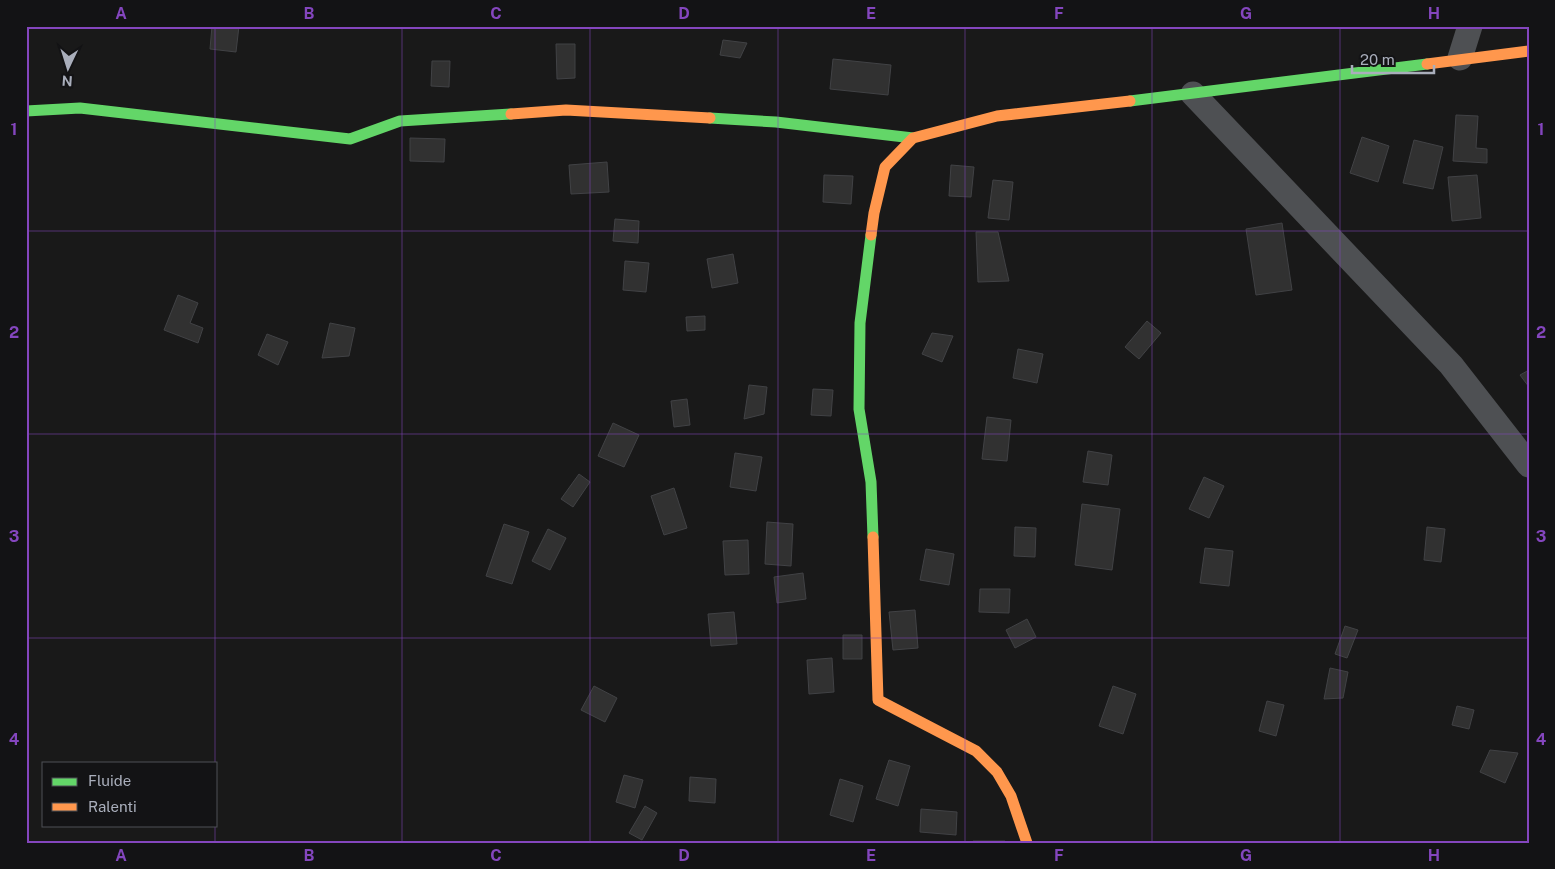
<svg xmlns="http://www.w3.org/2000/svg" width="1555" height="869" font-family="'Public Sans',sans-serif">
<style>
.building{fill:#313131;stroke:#414245}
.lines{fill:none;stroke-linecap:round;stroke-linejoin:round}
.street{stroke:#4e5053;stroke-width:25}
.fast{stroke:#63d668;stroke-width:11}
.slow{stroke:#ff974d;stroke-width:11}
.grid{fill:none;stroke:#8446be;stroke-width:1;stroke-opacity:0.55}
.neatline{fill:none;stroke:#8446be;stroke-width:2}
.grid-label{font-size:16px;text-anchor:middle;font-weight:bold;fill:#8446be}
</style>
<rect width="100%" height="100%" fill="#191919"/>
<path class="building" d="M212 26H239L236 52 210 49Z
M723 40 747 43 740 58 720 55Z
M556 44H575V78L557 79Z
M833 59 891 65 888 95 830 89Z
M432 61H450L449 87 431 86Z
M1456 115 1478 116 1476 148 1487 149V163L1453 161Z
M1362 137 1389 146 1378 182 1350 173Z
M410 138 445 139 444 162 410 161Z
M1414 140 1443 147 1433 189 1403 183Z
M607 162 609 192 571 194 569 165Z
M951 165 974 167 971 197 949 196Z
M824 175 853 176 851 204 823 202Z
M1477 175 1481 218 1452 221 1448 177Z
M993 180 1013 182 1009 220 988 218Z
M615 219 639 221 638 243 613 241Z
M1282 223 1292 290 1256 295 1246 229Z
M976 232H998L1009 281 978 282Z
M733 254 738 283 712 288 707 259Z
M625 261 649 263 646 292 623 290Z
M178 295 198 303 190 323 203 328 198 343 164 330Z
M705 316V330L687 331 686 317Z
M1147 321 1161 333 1139 359 1125 347Z
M330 323 355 328 349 356 322 358Z
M932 333 953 336 942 362 922 354Z
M267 334 288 342 278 365 258 355Z
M1018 349 1043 354 1037 383 1013 378Z
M1529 370V387L1520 375Z
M749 385 767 387 764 414 744 419Z
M813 389 833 390 831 416 811 415Z
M687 399 690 425 674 427 671 401Z
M987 417 1011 420 1007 461 982 459Z
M613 423 639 435 624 467 598 456Z
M1088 451 1112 455 1108 485 1083 482Z
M735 453 762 457 756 491 730 487Z
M579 474 590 482 573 507 561 499Z
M1204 477 1224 486 1209 518 1189 509Z
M674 488 687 528 664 535 651 496Z
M1082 504 1120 509 1112 570 1075 565Z
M767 522 793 524 791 566 765 564Z
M504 524 529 532 512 584 486 576Z
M1015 527 1036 528 1035 557 1014 556Z
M1427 527 1445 529 1441 562 1424 560Z
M548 529 566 538 550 570 532 561Z
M748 540 749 574 725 575 723 541Z
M1205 548 1233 551 1229 586 1200 583Z
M926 549 954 554 949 585 920 580Z
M803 573 806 599 777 603 774 577Z
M980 589H1010L1009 613 979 612Z
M915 610 918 648 893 650 889 612Z
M734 612 737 644 711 646 708 614Z
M1027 619 1036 637 1015 648 1006 630Z
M1345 626 1358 630 1347 658 1335 654Z
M843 635H862V659H843Z
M832 658 834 692 809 694 807 660Z
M1330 668 1348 672 1343 698 1324 699Z
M594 686 617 698 605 722 581 710Z
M1113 686 1136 694 1123 734 1099 726Z
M1267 701 1284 705 1276 736 1259 731Z
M1457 706 1474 710 1469 729 1452 725Z
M1490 750 1518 753 1505 783 1480 772Z
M889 760 910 766 898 806 876 799Z
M624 775 643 780 635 808 616 802Z
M690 777 716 779 715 803 689 801Z
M840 779 863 786 853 822 830 815Z
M645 806 657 813 642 840 629 833Z
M921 809 957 812 956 835 920 832Z
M973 841H1005V843H973Z"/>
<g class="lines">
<path class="street" d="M1460 58 1470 26
M1193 94 1451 365 1529 465"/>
<path class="fast" d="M1130 101 1427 64
M26 111 80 108 350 139 400 121 511 114
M710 118 776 122 913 138
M871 235 860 323 859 409 871 482 873 537"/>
<path class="slow" d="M1427 64 1529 51
M511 114 566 110 710 118
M871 235 874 213 885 167 913 138 997 116 1130 101
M873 537 878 700 976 751 997 772 1011 796 1027 843"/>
</g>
<path class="grid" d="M215 26V763M402 26V843M590 26V843M778 26V843M965 26V843M1152 26V843M1340 26V843M26 231H1529M26 434H1529M26 638H1529M215 825V843"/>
<rect width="1555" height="869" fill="none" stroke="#131315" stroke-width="55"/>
<rect x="42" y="762" width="175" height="65" fill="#131315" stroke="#4f5157"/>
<rect x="52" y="778" width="25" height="8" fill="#63d668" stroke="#4f5157"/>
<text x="88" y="786" font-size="15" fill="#a9aebb">Fluide</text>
<rect x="52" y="803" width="25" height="8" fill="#ff974d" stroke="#4f5157"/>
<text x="88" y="812" font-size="15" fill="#a9aebb">Ralenti</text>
<g transform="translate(68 68) rotate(184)" stroke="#131315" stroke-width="4" paint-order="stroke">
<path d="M0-4L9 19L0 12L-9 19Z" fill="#a9aebb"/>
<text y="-8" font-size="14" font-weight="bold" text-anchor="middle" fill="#a9aebb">N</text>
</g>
<path d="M1352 65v8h82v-8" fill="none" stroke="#a9aebb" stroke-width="2.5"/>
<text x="1360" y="65" font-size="15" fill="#a9aebb" stroke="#131315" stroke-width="4" paint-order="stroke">20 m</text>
<rect x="28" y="28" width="1500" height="814" class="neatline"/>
<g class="grid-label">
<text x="121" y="19">A</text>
<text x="309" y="19">B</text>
<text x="496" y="19">C</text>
<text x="684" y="19">D</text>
<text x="871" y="19">E</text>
<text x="1059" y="19">F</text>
<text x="1246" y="19">G</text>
<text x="1434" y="19">H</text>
<text x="14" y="135">1</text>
<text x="1541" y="135">1</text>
<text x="14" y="338">2</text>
<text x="1541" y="338">2</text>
<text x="14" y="542">3</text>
<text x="1541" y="542">3</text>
<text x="14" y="745">4</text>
<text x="1541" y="745">4</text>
<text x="121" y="861">A</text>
<text x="309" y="861">B</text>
<text x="496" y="861">C</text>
<text x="684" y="861">D</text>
<text x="871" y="861">E</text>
<text x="1059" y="861">F</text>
<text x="1246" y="861">G</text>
<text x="1434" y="861">H</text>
</g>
</svg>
